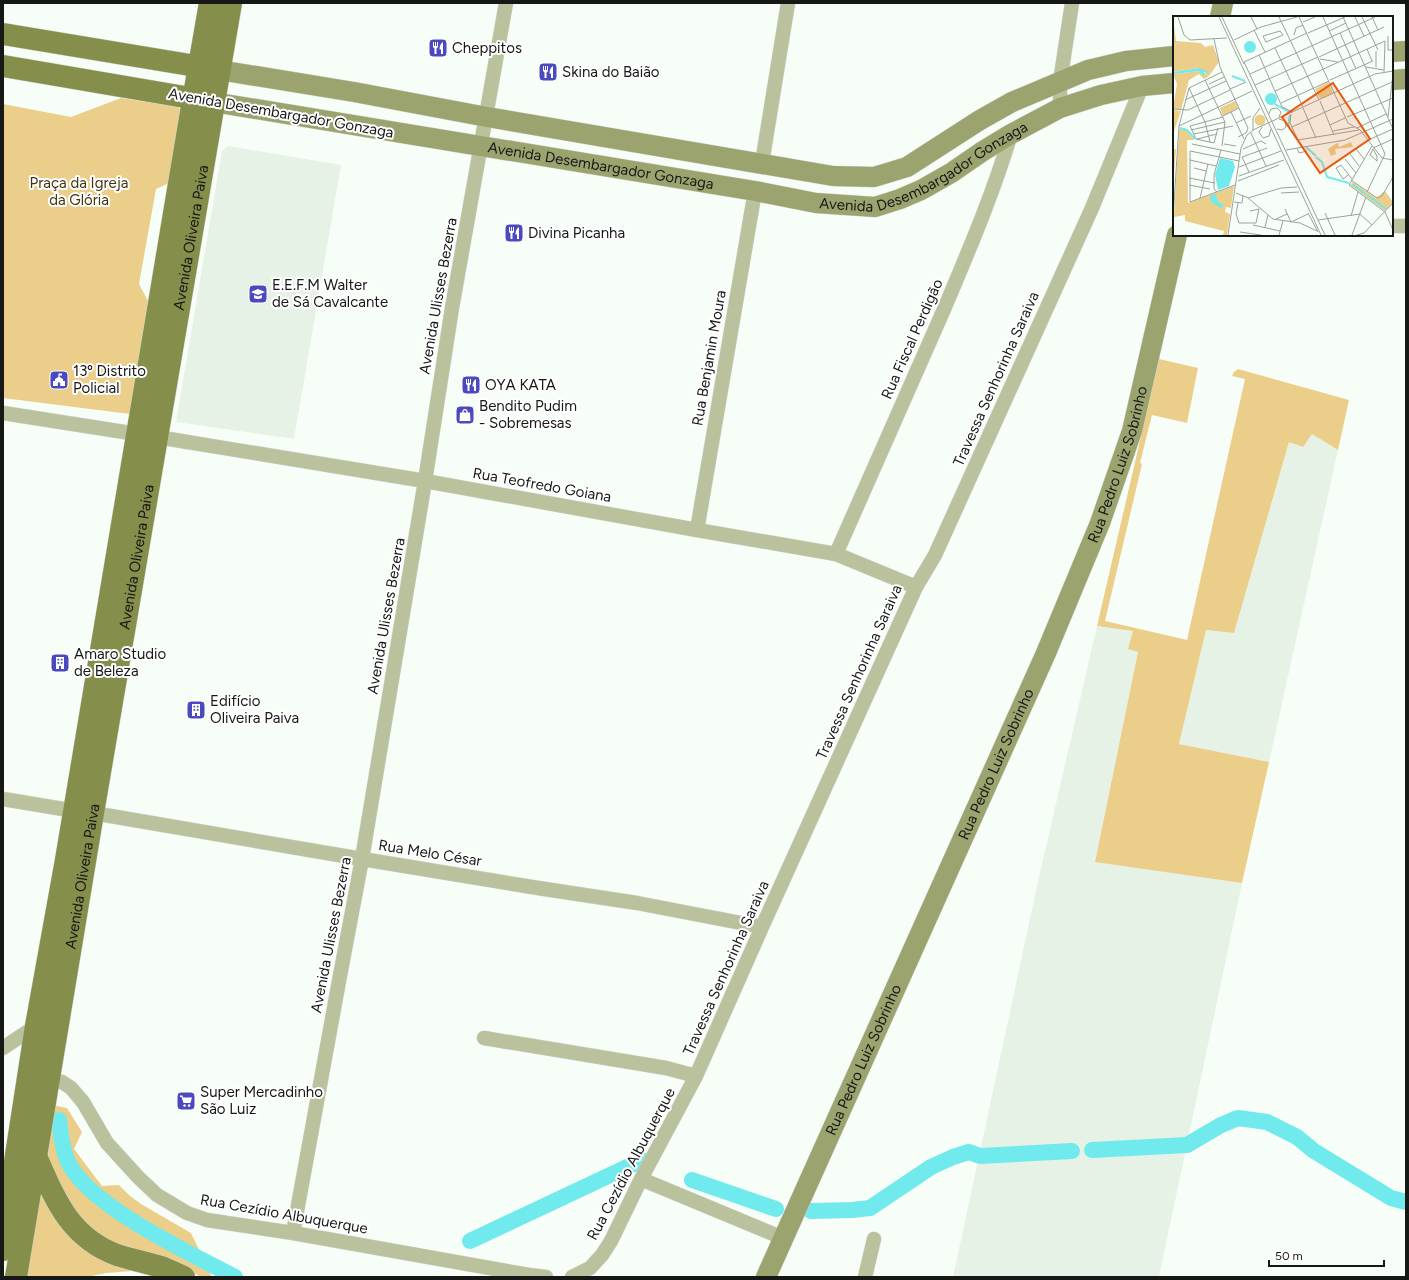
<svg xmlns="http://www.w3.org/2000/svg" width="1409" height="1280" font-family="Figtree,sans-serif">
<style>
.built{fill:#e7f2e6}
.green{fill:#ebce89}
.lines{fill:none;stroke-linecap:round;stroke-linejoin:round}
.canal{stroke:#70eaec;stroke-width:16}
.street-casing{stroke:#d3d8d3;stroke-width:15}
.secondary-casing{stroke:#d3d8d3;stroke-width:21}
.primary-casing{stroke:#d3d8d3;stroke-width:23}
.street{stroke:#bac19d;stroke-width:14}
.secondary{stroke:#9ba46e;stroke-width:20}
.primary{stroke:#858e4a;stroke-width:22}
.labels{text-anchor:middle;stroke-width:4;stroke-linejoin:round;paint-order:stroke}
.poi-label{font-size:15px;fill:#161816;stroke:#fff;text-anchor:start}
.street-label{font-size:15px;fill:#161816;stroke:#fff}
.park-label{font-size:15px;fill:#433510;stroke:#fff}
.inset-river{fill:none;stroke:#70eaec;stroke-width:2}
.inset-road{fill:none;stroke:#9da19d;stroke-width:1}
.view{fill:#e8590c;fill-opacity:0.15;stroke:#e8590c;stroke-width:2}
.inset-edge{fill:none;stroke:#161816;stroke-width:2}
</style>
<rect width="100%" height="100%" fill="#f7fdf7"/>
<path class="built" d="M228 146 341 165 294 439 176 422 222 151Z
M1312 434 1338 450 1269 762 1179 744 1206 630 1234 633 1289 442Z
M1097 626 1133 631 1129 649 1138 652 1095 861 1242 883 1159 1277H953L1037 886Z"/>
<path class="green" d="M121 98 178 107 182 112 169 183 156 189 139 284 148 301 130 414 3 398V104L71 117Z
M1159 359 1198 368 1187 423 1152 415 1140 463 1142 464 1105 621 1187 640 1245 379 1232 376 1234 372 1238 369 1349 400 1338 450 1312 434 1303 447 1289 442 1234 633 1206 630 1179 744 1269 762 1242 883 1095 862 1138 652 1128 649 1133 631 1097 626Z
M52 1105 67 1108 82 1132 74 1149 102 1186 119 1185 130 1196 141 1204 191 1233 212 1277H200L196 1274 167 1261 116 1247 74 1217 50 1169 48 1151Z
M40 1182 55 1215 165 1277H155L132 1271 106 1273 87 1277H24Z"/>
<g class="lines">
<path class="canal" d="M59 1120C61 1134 62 1149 68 1162 90 1207 190 1253 235 1277
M1092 1150 1187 1145 1221 1125 1238 1118 1267 1122 1297 1137 1314 1151 1391 1198 1406 1202
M692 1180 776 1209
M811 1211 852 1210 870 1208 931 1167 953 1157 969 1152 980 1156 1072 1151
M470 1241 642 1160"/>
<g class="street-casing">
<path id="street" d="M1060 108V82L1072 3
M762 163 788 3
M1392 226H1406
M3 413 137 434
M157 437 425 481 697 530 836 554 916 587
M697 530 755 191
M836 554C872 471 909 389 945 307 969 250 993 194 1011 134
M3 799 75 811
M93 813 362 859 538 888 637 903 762 927
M484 1038 666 1068 696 1076
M3 1048 36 1026
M49 1080 62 1082 71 1088 83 1102 107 1143 138 1177 157 1195 187 1213 207 1220 293 1233 529 1275 546 1277
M641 1179 783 1238
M293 1233 339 981 362 859 425 481 452 308 506 3
M572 1277 590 1268 602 1255 611 1241 641 1179 696 1076 762 927 916 587 935 555 1092 208 1142 86
M865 1277 874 1239"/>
</g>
<g class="secondary-casing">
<g id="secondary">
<path d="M1220 17 1223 3"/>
<path d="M1392 52 1406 51"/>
<path d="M219 70 354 92 487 117 833 176 874 177 907 167 980 120 1012 102 1088 70 1126 61 1174 56"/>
<path d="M1392 80 1406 79"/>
<path id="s1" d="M213 102 755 191 816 203 875 207 900 199 921 190 951 173 983 151 1011 134 1060 108 1101 95 1142 86 1174 83"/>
<path id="s2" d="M766 1277 1046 653 1100 523 1132 431 1177 235"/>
</g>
</g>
<g class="primary-casing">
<g id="primary">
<path d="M3 34 214 69"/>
<path d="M3 66 208 101"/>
<path d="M36 1156C55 1199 69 1237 117 1255 133 1260 149 1263 164 1268 171 1271 178 1274 184 1277"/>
<path d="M3 1250 16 1155 36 1026 66 860 190 118 210 3"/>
<path id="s3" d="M16 1277 93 813 231 3"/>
</g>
</g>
<use href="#street" class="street"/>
<use href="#secondary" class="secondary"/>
<use href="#primary" class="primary"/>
</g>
<defs>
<g id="restaurant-square" transform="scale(1)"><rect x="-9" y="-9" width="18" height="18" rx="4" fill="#4c49bf" stroke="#fff"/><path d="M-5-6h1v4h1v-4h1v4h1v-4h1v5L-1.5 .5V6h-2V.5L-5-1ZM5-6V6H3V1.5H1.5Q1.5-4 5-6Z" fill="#fff"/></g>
<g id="school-square" transform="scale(1)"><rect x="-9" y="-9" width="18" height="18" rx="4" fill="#4c49bf" stroke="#fff"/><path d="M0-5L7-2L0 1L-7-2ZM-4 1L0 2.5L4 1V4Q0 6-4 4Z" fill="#fff"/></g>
<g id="civic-square" transform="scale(1)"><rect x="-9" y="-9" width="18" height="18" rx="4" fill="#4c49bf" stroke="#fff"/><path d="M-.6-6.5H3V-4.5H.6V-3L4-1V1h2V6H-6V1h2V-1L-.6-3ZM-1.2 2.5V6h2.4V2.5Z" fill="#fff"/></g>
<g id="shop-square" transform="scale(1)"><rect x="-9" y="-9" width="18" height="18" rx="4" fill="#4c49bf" stroke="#fff"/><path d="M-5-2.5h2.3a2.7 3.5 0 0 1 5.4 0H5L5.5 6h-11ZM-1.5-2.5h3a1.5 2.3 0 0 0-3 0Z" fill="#fff"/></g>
<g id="building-square" transform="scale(1)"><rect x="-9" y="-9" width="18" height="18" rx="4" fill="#4c49bf" stroke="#fff"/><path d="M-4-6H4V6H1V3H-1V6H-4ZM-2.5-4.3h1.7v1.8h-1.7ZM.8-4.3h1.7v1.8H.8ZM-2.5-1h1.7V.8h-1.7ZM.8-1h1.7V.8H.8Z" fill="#fff"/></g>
<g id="supermarket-square" transform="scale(1)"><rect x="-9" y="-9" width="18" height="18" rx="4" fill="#4c49bf" stroke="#fff"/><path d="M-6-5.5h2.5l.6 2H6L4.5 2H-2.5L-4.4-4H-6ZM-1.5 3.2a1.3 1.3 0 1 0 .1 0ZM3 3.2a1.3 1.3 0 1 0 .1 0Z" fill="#fff"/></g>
</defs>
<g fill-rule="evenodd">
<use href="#restaurant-square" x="438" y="48"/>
<use href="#restaurant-square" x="548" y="72"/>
<use href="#restaurant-square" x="514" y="233"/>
<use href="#school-square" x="258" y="294"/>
<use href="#civic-square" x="59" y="380"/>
<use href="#restaurant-square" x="471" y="385"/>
<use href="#shop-square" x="465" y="415"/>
<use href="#building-square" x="60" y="663"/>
<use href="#building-square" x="196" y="710"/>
<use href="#supermarket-square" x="186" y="1101"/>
</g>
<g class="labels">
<g class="poi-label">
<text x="452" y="53">Cheppitos</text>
<text x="562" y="77">Skina do Baião</text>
<text x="528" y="238">Divina Picanha</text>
<text x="272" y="290">E.E.F.M Walter<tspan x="272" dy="17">de Sá Cavalcante</tspan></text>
<text x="73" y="376">13º Distrito<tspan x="73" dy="17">Policial</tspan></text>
<text x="485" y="390">OYA KATA</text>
<text x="479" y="411">Bendito Pudim<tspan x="479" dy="17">- Sobremesas</tspan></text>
<text x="74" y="659">Amaro Studio<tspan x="74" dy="17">de Beleza</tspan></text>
<text x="210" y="706">Edifício<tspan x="210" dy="17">Oliveira Paiva</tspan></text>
<text x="200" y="1097">Super Mercadinho<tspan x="200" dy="17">São Luiz</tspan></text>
</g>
<g class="street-label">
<text transform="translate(281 113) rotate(10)" y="5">Avenida Desembargador Gonzaga</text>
<text dy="5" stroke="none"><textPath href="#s1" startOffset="729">Avenida Desembargador Gonzaga</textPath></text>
<text dy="5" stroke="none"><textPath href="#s1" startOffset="393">Avenida Desembargador Gonzaga</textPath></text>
<text dy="5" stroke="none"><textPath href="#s3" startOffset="1054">Avenida Oliveira Paiva</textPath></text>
<text transform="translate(438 296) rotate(-80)" y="5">Avenida Ulisses Bezerra</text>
<text transform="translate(912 339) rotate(-66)" y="5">Rua Fiscal Perdigão</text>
<text transform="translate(709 358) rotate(-80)" y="5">Rua Benjamin Moura</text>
<text transform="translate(996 379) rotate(-66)" y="5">Travessa Senhorinha Saraiva</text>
<text dy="5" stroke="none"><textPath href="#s2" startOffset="886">Rua Pedro Luiz Sobrinho</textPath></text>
<text transform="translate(542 485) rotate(10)" y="5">Rua Teofredo Goiana</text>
<text dy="5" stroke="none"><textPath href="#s3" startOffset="730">Avenida Oliveira Paiva</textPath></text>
<text transform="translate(386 616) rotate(-80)" y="5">Avenida Ulisses Bezerra</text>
<text transform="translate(859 672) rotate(-66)" y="5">Travessa Senhorinha Saraiva</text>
<text dy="5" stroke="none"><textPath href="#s2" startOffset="562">Rua Pedro Luiz Sobrinho</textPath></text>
<text transform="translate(430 853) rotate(9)" y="5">Rua Melo César</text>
<text dy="5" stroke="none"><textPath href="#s3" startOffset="406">Avenida Oliveira Paiva</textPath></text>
<text transform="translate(331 935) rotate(-79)" y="5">Avenida Ulisses Bezerra</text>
<text transform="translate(726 968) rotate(-66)" y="5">Travessa Senhorinha Saraiva</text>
<text dy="5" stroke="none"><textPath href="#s2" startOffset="238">Rua Pedro Luiz Sobrinho</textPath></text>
<text transform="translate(631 1164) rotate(-62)" y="5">Rua Cezídio Albuquerque</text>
<text transform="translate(284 1214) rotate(10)" y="5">Rua Cezídio Albuquerque</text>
</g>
<g class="park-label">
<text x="79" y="188">Praça da Igreja<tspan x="79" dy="17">da Glória</tspan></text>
</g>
</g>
<g transform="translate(1173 16)">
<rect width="220" height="220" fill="#f7fdf7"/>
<path d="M0 1 3 25 28 27 32 31 40 29 46 46 36 60 31 63 26 58 16 64 8 94 0 92 4 68 0 58 27 55 36 59 26 52 0 56ZM155 66 160 77 147 83 142 73ZM62 85 65 92 50 100 47 92ZM0 94 8 95 1 115 0 132 3 134 0 168ZM81.5 104a5.5 5.5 0 1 1 11 0a5.5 5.5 0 1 1-11 0ZM6 113 13 114 21 124H14L15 187 61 170 58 192 53 191 52 196 57 198 54 219H50L51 215 12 205V199L1 201ZM177 122 165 127 166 131 178 126 180 131 162 133 163 138 158 140 155 133 164 127ZM180 166 203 182 212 175 220 186 212 195 177 169Z" fill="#ebce89"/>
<path d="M71 31a6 6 0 1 1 12 0a6 6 0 1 1-12 0ZM26 52 34 55 36 59 31 56V62L27 55 0 58V56ZM92 83a6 6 0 1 1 12 0a6 6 0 1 1-12 0ZM47 142 60 145 62 151 56 170 45 174 42 159ZM43 178 45 186 51 189 48 192 38 186 37 180Z" fill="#70eaec"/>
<path class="inset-river" d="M59 60 72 65M100 87 116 96M115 111 117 99M7 112 14 114 22 123M133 131 143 140M143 141 149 146 154 161 176 167M179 168 192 178M194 179 213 193"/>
<path class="inset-road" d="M5 1 11 19 17 24 54 22M46 1 148 219M49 1 71 48M78 1 84 13M106 1 146 84M126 1 175 107 187 114 209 142 220 144M150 1 212 138 194 176M170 1 220 113M182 1 191 20M189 1 205 34M199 1 205 14M130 6 142 1M81 14 92 36M107 15 110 19 93 26 90 20ZM156 15 173 7M135 17 172 1M167 17 183 53M121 19 123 12 130 9M215 20V34H219M41 23 47 51 75 112 73 117 65 121M61 24 88 11 124 1M102 32 130 91M194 33 199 45M86 39 109 91 120 96M146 41 211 11M147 43 165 46M71 46 134 17M71 46 152 219M193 51 211 54M203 51V35M77 58 202 1M32 64 52 106 49 130M157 64 200 45M36 68 51 61M82 69 145 41M16 72 32 106 37 126M57 73 73 66M102 75 212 25 211 56M12 84 53 65M147 85 161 119M108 87 156 65M130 92 143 122M0 93 15 94 57 74M58 96 71 123M96 98 98 93 104 92 108 96 106 101M118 98 117 107 125 124 186 114M50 100 66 92M174 101 220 82M215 101 220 58M63 107 78 100M157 109 172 102M6 110 79 75M89 111 86 116 90 122 96 120 98 113M119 111 219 66M45 112 41 127 23 123 17 110 50 101M184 112 213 98M104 113 109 114 113 111 112 105 106 103M18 114 52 106M80 114V102L87 92M160 115 181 111M78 117 93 150M21 118 60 110M24 123 44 118M195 124 220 113M19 128 67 138M51 128 63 130M199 130 176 169 212 196 220 214M124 132 126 137 134 135M200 132 220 123M70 133 88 125 93 128M183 133 191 143M200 133 204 140V145L197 139ZM113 134 172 124 220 103M177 138 186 150M172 143 183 157M17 144 43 150M66 151 108 135M21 152 33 155M76 156 69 141 94 132M175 159 170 163 163 152 168 149 179 163M66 160 111 144M16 162 42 167M178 164 204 182 209 180 220 161M65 165 106 149M16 169 37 173M62 169 17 186V135L66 145M44 176 41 173V159L48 134M63 177 75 182 100 203 127 207 144 215M108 177 126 176M27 182 35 148M75 182 108 172 124 171M61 186 69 187 70 179M65 187 63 198 66 207H83L86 193 77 195M112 193 118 206 135 198M135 197 145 216M152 197 162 219M187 198 199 209M178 200 185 176M0 202 6 110 16 72 49 56M103 203 114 198M145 204 187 198M80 209 107 215M92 211 95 199M67 216 88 219M55 219 68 132 74 119 82 113 202 58 220 55M106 219 110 205M179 219 193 181M184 219 191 217 220 187"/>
<path class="view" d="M160 67 197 123 147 157 109 101Z"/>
<rect width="220" height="220" class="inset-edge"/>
</g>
<rect width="1409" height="1280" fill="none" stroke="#161816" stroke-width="8"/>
<path d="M1269 1260v6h115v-6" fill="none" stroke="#161816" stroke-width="2"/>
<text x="1275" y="1260" font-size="12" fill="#161816" stroke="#ffffff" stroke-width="3" paint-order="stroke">50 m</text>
</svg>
